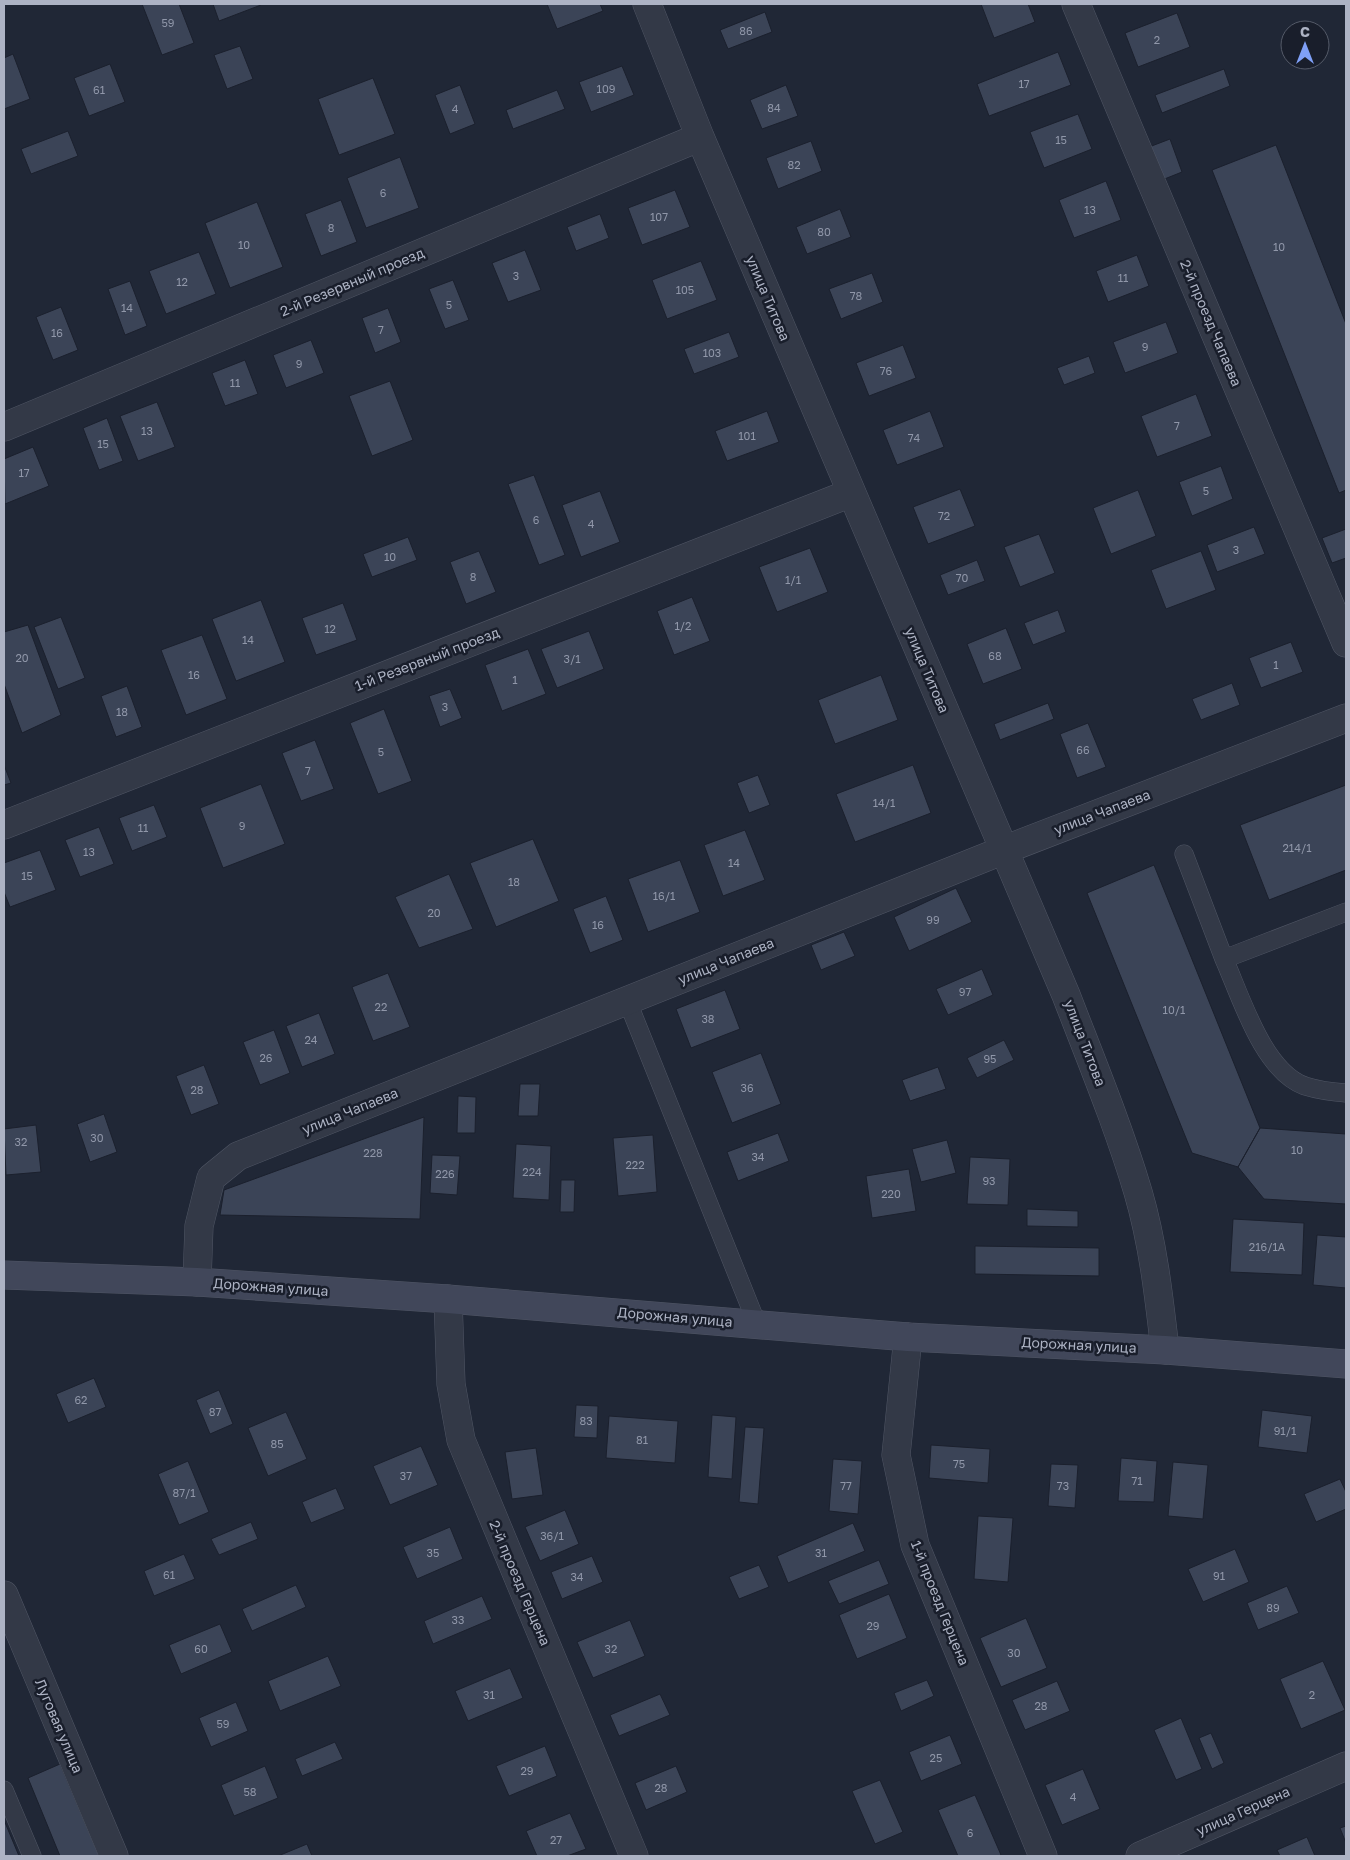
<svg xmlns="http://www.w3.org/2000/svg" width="1350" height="1860" font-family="'Golos Text',sans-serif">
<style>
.building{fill:#3b4457;stroke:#1b202d}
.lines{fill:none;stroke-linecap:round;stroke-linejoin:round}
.service-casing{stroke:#505665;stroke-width:19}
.minor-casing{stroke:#505665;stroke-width:29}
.secondary-casing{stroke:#505665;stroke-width:29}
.service{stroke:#333947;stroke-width:18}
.minor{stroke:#333947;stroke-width:28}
.secondary{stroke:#41475a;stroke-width:28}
.labels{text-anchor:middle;stroke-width:5;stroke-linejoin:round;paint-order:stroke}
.number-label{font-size:11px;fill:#9097a9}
.street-label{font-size:14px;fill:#adb3c4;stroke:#191e2b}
</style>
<rect width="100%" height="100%" fill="#202736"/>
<path class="building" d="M142 4H179L194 43 162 55Z
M213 4H261V5L219 21Z
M547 4H600L603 11 557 29Z
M981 4H1028L1035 22 994 38Z
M765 12 772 32 728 49 720 30Z
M1177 13 1190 47 1138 67 1125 33Z
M240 46 253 79 227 89 214 55Z
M1058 52 1071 85 989 116 977 84Z
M13 54 30 99 4 109V58Z
M110 64 125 102 89 116 74 78Z
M622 66 634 95 591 112 579 82Z
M1224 69 1230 86 1162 113 1155 95Z
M373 78 395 134 339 155 318 99Z
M460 85 475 124 450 134 435 95Z
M786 85 798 116 762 129 750 100Z
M557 90 565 109 513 129 506 110Z
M1078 114 1092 149 1044 168 1030 132Z
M68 131 78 156 31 174 21 149Z
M1170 139 1182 172 1162 180 1149 147Z
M811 141 822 171 778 189 766 158Z
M1276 145 1346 324V490L1339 493 1212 170Z
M400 157 419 208 366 228 347 178Z
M1106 181 1121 220 1074 238 1059 200Z
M675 190 690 227 642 245 628 208Z
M341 200 357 242 321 256 305 214Z
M257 202 283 267 230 288 205 223Z
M840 209 851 237 807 254 796 227Z
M600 214 609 238 576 251 567 227Z
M525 250 541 290 508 302 492 263Z
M199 252 216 294 166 314 149 271Z
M1137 255 1149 286 1108 302 1096 271Z
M701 261 717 300 667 319 652 280Z
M872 273 883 302 841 319 829 289Z
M453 280 469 320 445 329 429 289Z
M130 281 147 326 125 335 108 289Z
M61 307 78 350 53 360 36 317Z
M388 308 401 342 375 353 362 318Z
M1166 322 1178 353 1125 373 1113 342Z
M729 332 739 357 694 374 684 349Z
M311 340 324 373 286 388 273 355Z
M903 345 916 378 869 396 856 363Z
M1089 356 1095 373 1064 385 1057 368Z
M245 360 258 394 225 406 212 373Z
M390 381 413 440 372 456 349 396Z
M1196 394 1212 436 1157 457 1141 416Z
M157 402 175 447 138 461 120 416Z
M767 411 779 442 727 461 715 431Z
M930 411 944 447 897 465 883 430Z
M107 418 123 461 99 470 83 428Z
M33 447 49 486 5 504 4 459Z
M1221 466 1233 499 1192 516 1179 482Z
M534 475 565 555 539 565 508 484Z
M960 489 975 526 928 544 913 507Z
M1138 490 1156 536 1111 554 1093 508Z
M600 491 620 542 581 557 562 505Z
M1254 527 1265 554 1217 572 1207 545Z
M1346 529V558L1332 563 1322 538Z
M1039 534 1055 573 1020 587 1004 547Z
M408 537 417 560 372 577 363 554Z
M810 548 828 592 777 612 759 567Z
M479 551 496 592 466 604 450 562Z
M1201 551 1216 590 1166 609 1151 570Z
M977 560 985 581 948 595 940 575Z
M692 597 710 641 674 655 657 611Z
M261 600 285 662 236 681 212 619Z
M343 603 357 640 316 655 302 618Z
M1058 610 1066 632 1033 645 1024 623Z
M61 617 85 678 58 689 34 627Z
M28 625 61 715 22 733 4 684V632Z
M1006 628 1022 669 983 684 967 644Z
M589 631 604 669 557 688 541 649Z
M202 635 227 699 186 715 161 650Z
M1291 642 1303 672 1261 688 1249 658Z
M528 649 546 694 502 711 485 665Z
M881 675 898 720 835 744 818 700Z
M1232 683 1240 705 1201 720 1192 699Z
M127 686 142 727 116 737 101 696Z
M450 689 462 718 440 727 429 696Z
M1048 703 1054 719 1000 740 994 724Z
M384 709 412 781 378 794 350 723Z
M1088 723 1106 767 1077 778 1060 734Z
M315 740 334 789 301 801 282 753Z
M4 765 11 783 4 785Z
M913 765 931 813 855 842 836 794Z
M758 775 770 805 749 813 737 783Z
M261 784 285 844 223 868 200 808Z
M1346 785V870L1269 900 1240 825Z
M154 805 167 837 132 851 119 818Z
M99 827 114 864 80 877 65 840Z
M745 830 765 880 723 896 704 845Z
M533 839 559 901 496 927 470 863Z
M40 850 56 890 10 907 4 892V863Z
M680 860 700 912 648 932 628 879Z
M1154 865 1260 1128 1238 1167 1192 1153 1087 893Z
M449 874 473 929 419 948 395 897Z
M956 888 972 922 909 951 894 917Z
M606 896 623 940 590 953 573 909Z
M844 932 855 956 821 970 811 945Z
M982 969 993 995 948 1015 936 989Z
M388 973 410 1027 373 1041 352 987Z
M725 990 740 1029 691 1048 676 1009Z
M319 1013 335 1054 302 1067 286 1026Z
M274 1030 290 1073 260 1085 243 1042Z
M1004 1040 1014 1060 977 1078 967 1058Z
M761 1053 781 1104 732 1123 712 1072Z
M204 1065 219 1104 191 1115 176 1076Z
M938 1067 946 1089 910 1101 902 1080Z
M520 1084H540L538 1116H518Z
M458 1096 476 1097 475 1133H457Z
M104 1114 117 1152 90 1162 77 1124Z
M424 1117 420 1219 220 1215 224 1190Z
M36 1125 41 1172 6 1175 4 1129Z
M1260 1128 1346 1134V1204L1264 1199 1238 1167Z
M778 1133 789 1161 738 1181 727 1152Z
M653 1135 657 1192 618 1196 613 1138Z
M947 1140 956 1173 921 1182 912 1149Z
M516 1144 551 1146 549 1200 513 1198Z
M432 1155 460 1156 457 1195 430 1193Z
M970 1157 1010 1159 1008 1205 967 1204Z
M909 1169 916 1211 872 1218 866 1176Z
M561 1180H575L574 1212H560Z
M1027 1209 1078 1211V1227L1027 1226Z
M1233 1219 1304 1223 1302 1275 1230 1272Z
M1317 1235 1346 1237V1288L1313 1285Z
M975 1246 1099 1248V1276L975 1274Z
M94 1378 106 1407 68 1423 56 1394Z
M219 1390 233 1424 210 1434 196 1400Z
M576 1405 598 1406 597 1438 574 1437Z
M1262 1410 1312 1416 1307 1453 1258 1447Z
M286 1412 307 1459 268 1476 248 1428Z
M712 1415 736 1417 732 1479 708 1477Z
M609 1416 678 1421 675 1463 606 1458Z
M745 1427 764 1428 758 1504 739 1502Z
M931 1445 990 1449 988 1483 929 1478Z
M421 1446 438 1485 390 1505 373 1466Z
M536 1448 543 1495 512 1499 505 1452Z
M1121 1458 1157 1461 1154 1502 1118 1501Z
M833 1459 862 1461 858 1514 829 1511Z
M188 1461 209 1512 179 1525 158 1474Z
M1173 1462 1208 1465 1203 1519 1168 1516Z
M1051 1464 1078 1465 1075 1508 1048 1506Z
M1340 1479 1346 1492V1509L1316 1522 1304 1494Z
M336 1488 345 1509 311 1523 302 1502Z
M565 1510 579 1544 540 1561 525 1527Z
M978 1516 1013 1518 1008 1582 974 1579Z
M251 1522 258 1539 219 1555 211 1539Z
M853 1523 865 1551 788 1583 777 1556Z
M450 1527 463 1559 417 1579 403 1547Z
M1235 1549 1249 1582 1203 1602 1188 1569Z
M184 1554 195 1579 154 1596 144 1571Z
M592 1556 603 1582 562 1599 551 1572Z
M879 1560 889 1584 839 1604 828 1581Z
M759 1565 769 1587 739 1599 729 1577Z
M296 1585 306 1607 252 1631 242 1609Z
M1287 1586 1299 1613 1258 1630 1247 1603Z
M889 1594 907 1638 857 1659 839 1615Z
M482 1596 492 1619 433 1644 424 1621Z
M1026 1618 1047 1668 1001 1687 980 1638Z
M630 1620 645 1656 593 1678 577 1642Z
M220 1624 232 1652 181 1674 169 1645Z
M328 1656 341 1686 280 1711 268 1681Z
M1323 1661 1345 1710 1301 1729 1280 1679Z
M510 1668 523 1698 468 1721 455 1691Z
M927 1680 934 1696 901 1711 894 1693Z
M1057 1681 1070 1711 1025 1730 1012 1700Z
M660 1694 670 1715 619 1736 610 1715Z
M236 1702 248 1731 211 1747 199 1718Z
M1181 1718 1202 1769 1176 1780 1154 1730Z
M1211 1733 1224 1763 1212 1769 1199 1738Z
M950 1735 962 1764 921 1781 909 1752Z
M335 1742 343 1759 302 1776 295 1759Z
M545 1746 557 1776 509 1796 496 1766Z
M60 1764 99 1856H60L28 1778Z
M265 1766 278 1798 234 1816 221 1785Z
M676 1766 687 1792 646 1810 635 1783Z
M1083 1769 1100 1809 1062 1825 1045 1785Z
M880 1780 903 1832 875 1844 852 1791Z
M975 1795 1001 1855 998 1856H958L938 1810Z
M570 1813 586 1849 567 1856H537L526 1831Z
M4 1820 19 1856H4Z
M1346 1826V1843L1340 1828Z
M1307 1837 1315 1856H1280L1277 1850Z
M307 1844 312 1856H278Z"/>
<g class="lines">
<g class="service-casing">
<path id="service" d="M1184 854 1224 959
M1346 912 1224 959C1241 997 1263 1071 1305 1086 1318 1090 1332 1092 1346 1093
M627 1000 757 1324
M4 1790 32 1856"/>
</g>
<g class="minor-casing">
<path id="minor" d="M647 4 700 137 1066 995C1091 1060 1118 1125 1138 1192 1153 1243 1159 1297 1165 1350
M1076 4 1346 643
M4 427 700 137
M4 825 851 493
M197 1282 199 1226 211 1178 238 1156 1004 850 1346 718
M448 1299 451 1384 461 1440 634 1856
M908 1337 896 1455 915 1545 1043 1856
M4 1595 114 1856
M1140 1856 1346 1766"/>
</g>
<g class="secondary-casing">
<path id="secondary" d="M4 1275 197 1282 448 1299 908 1337 1165 1350 1346 1364"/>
</g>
<use href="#service" class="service"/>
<use href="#minor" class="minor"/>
<use href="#secondary" class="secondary"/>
</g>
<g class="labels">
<g class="number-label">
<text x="168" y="27">59</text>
<text x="746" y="35">86</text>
<text x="1157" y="44">2</text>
<text x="1024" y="88">17</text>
<text x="606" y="93">109</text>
<text x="99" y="94">61</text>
<text x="774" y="112">84</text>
<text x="455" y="113">4</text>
<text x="1061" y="144">15</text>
<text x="794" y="169">82</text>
<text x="383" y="197">6</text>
<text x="1090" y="214">13</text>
<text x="659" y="221">107</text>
<text x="331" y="232">8</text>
<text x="824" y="236">80</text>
<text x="244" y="249">10</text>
<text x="1279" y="251">10</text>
<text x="516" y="280">3</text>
<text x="1123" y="282">11</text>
<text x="182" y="286">12</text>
<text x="685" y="294">105</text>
<text x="856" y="300">78</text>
<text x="449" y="309">5</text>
<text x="127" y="312">14</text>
<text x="381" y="334">7</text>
<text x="57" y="337">16</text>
<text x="1145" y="351">9</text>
<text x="712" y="357">103</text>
<text x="299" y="368">9</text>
<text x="886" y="375">76</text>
<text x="235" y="387">11</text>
<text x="1177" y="430">7</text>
<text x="147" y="435">13</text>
<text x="747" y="440">101</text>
<text x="914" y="442">74</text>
<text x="103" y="448">15</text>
<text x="24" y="477">17</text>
<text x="1206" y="495">5</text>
<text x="944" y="520">72</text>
<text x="536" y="524">6</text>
<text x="591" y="528">4</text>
<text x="1236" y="554">3</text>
<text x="390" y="561">10</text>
<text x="473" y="581">8</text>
<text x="962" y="582">70</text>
<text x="793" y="584">1/1</text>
<text x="683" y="630">1/2</text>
<text x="330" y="633">12</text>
<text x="248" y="644">14</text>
<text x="995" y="660">68</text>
<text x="22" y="662">20</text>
<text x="572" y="663">3/1</text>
<text x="1276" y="669">1</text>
<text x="194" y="679">16</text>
<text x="515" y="684">1</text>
<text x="445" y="711">3</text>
<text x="122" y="716">18</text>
<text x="1083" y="754">66</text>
<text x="381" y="756">5</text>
<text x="308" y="775">7</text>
<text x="884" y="807">14/1</text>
<text x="242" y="830">9</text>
<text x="143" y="832">11</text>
<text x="1297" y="852">214/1</text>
<text x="89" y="856">13</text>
<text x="734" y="867">14</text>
<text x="27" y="880">15</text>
<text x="514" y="886">18</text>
<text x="664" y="900">16/1</text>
<text x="434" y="917">20</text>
<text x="933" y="924">99</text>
<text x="598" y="929">16</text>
<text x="965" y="996">97</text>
<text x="381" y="1011">22</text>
<text x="1174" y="1014">10/1</text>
<text x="708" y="1023">38</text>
<text x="311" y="1044">24</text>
<text x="266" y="1062">26</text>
<text x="990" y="1063">95</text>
<text x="747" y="1092">36</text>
<text x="197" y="1094">28</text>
<text x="97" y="1142">30</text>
<text x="21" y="1146">32</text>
<text x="1297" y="1154">10</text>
<text x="373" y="1157">228</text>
<text x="758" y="1161">34</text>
<text x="635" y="1169">222</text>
<text x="532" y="1176">224</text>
<text x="445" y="1178">226</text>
<text x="989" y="1185">93</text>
<text x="891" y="1198">220</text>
<text x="1267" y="1251">216/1А</text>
<text x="81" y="1404">62</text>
<text x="215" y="1416">87</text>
<text x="586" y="1425">83</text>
<text x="1285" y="1435">91/1</text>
<text x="642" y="1444">81</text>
<text x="277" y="1448">85</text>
<text x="959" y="1468">75</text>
<text x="406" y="1480">37</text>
<text x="1137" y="1485">71</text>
<text x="846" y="1490">77</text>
<text x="1063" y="1490">73</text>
<text x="184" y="1497">87/1</text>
<text x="552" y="1540">36/1</text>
<text x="433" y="1557">35</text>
<text x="821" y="1557">31</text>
<text x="169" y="1579">61</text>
<text x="1219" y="1580">91</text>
<text x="577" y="1581">34</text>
<text x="1273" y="1612">89</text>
<text x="458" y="1624">33</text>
<text x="873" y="1630">29</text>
<text x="201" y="1653">60</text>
<text x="611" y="1653">32</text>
<text x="1014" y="1657">30</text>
<text x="489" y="1699">31</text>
<text x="1312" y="1699">2</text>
<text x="1041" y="1710">28</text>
<text x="223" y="1728">59</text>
<text x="936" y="1762">25</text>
<text x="527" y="1775">29</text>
<text x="661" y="1792">28</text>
<text x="250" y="1796">58</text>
<text x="1073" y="1801">4</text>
<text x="970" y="1837">6</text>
<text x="556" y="1844">27</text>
</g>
<g class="street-label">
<text transform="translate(352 282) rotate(-23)" y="5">2-й Резервный проезд</text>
<text transform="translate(768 298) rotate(67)" y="5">улица Титова</text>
<text transform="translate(1211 323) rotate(67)" y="5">2-й проезд Чапаева</text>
<text transform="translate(427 659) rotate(-21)" y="5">1-й Резервный проезд</text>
<text transform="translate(927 670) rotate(67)" y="5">улица Титова</text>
<text transform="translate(1102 812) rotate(-21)" y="5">улица Чапаева</text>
<text transform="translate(726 961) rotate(-22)" y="5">улица Чапаева</text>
<text transform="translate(1085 1043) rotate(69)" y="5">улица Титова</text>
<text transform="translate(350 1111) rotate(-22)" y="5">улица Чапаева</text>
<text transform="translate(271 1287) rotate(4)" y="5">Дорожная улица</text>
<text transform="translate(675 1317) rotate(5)" y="5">Дорожная улица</text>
<text transform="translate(1079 1345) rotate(3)" y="5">Дорожная улица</text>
<text transform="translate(520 1583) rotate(67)" y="5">2-й проезд Герцена</text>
<text transform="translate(940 1603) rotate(68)" y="5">1-й проезд Герцена</text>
<text transform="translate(59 1726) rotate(67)" y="5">Луговая улица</text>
<text transform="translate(1243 1811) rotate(-24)" y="5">улица Герцена</text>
</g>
</g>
<rect width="1350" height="1860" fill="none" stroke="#adb3c4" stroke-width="10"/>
<g transform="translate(1305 45)"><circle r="24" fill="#191e2b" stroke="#545a68"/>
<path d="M0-4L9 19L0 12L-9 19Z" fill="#7fa0f7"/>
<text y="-8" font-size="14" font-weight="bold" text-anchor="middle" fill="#adb3c4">С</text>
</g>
</svg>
